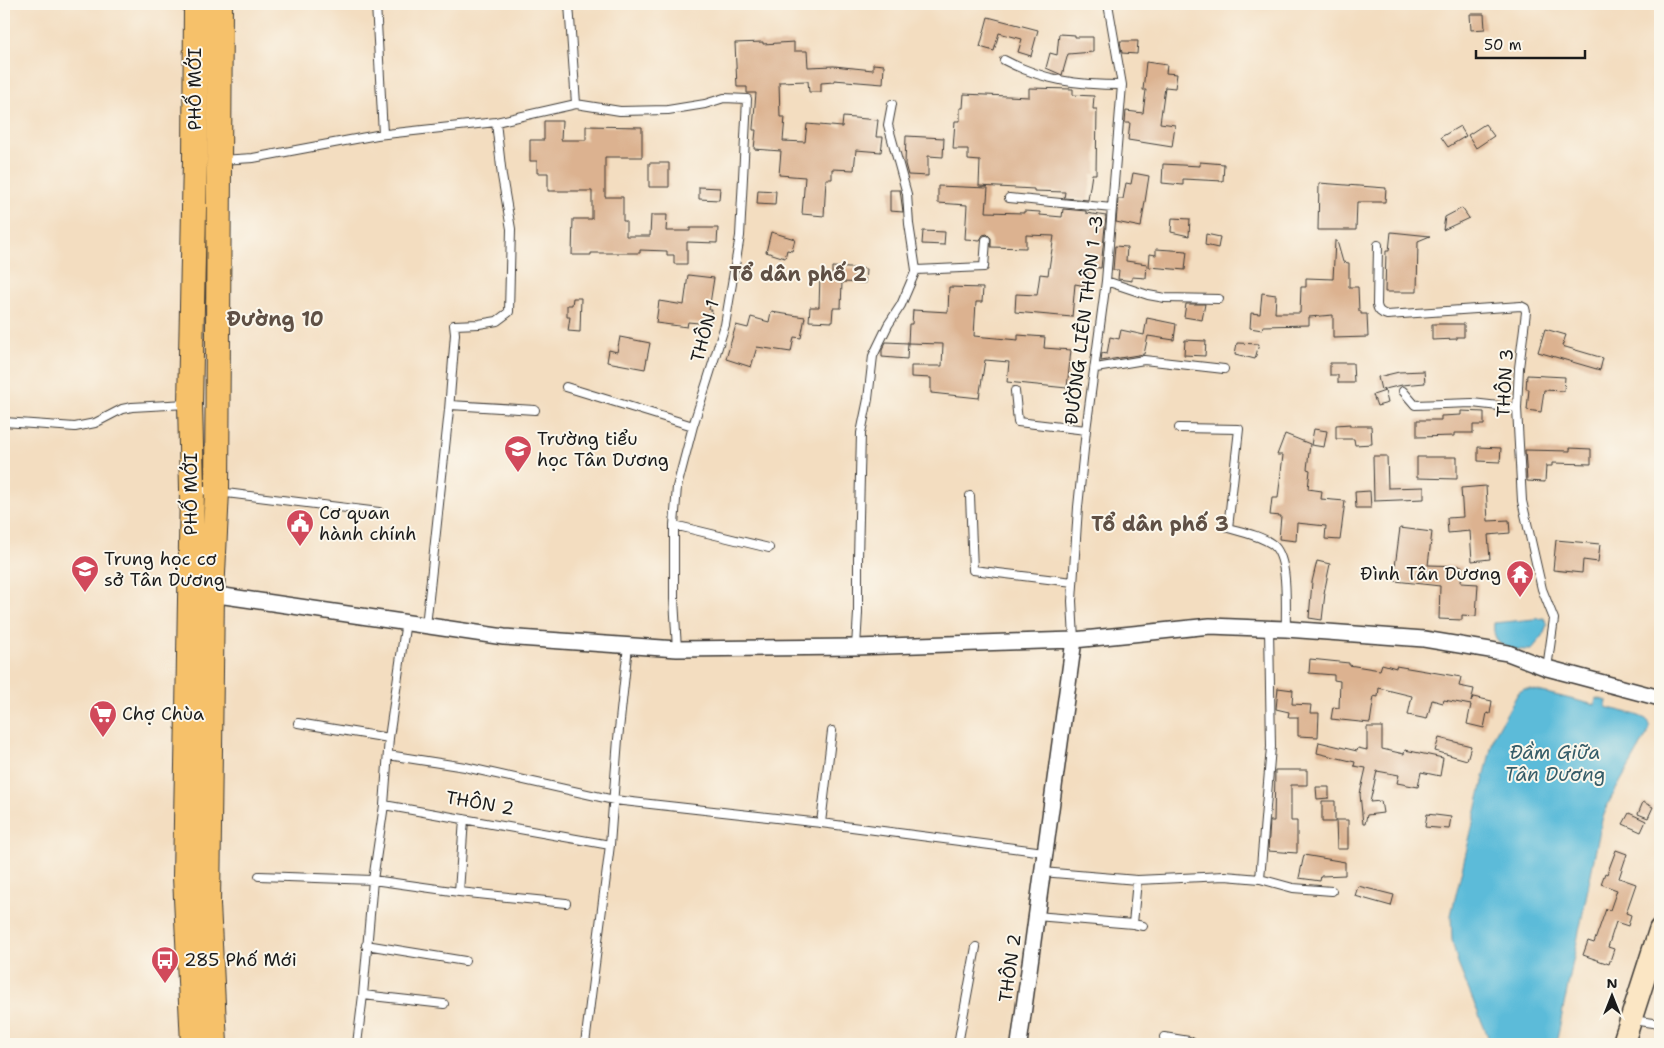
<svg xmlns="http://www.w3.org/2000/svg" width="1664" height="1048" font-family="'Shantell Sans',sans-serif">
<style>
.water{fill:#5bbbd9;stroke:#3c6c7a}
.building{fill:#dcb290}
.lines{fill:none;stroke-linecap:round;stroke-linejoin:round}
.lane-casing{stroke:#3c3935;stroke-width:10}
.street-casing{stroke:#3c3935;stroke-width:18}
.secondary-casing{stroke:#3c3935;stroke-width:24}
.primary-casing{stroke:#3c3935;stroke-width:26}
.lane{stroke:#fff;stroke-width:8}
.street{stroke:#fff;stroke-width:15}
.secondary{stroke:#fbe6c4;stroke-width:21}
.primary{stroke:#f6c16b;stroke-width:24}
.labels{text-anchor:middle;stroke-width:4;stroke-linejoin:round;paint-order:stroke}
.street-label{font-size:18px;fill:#1c1c1c;stroke:#fbf7ec}
.poi-label{font-size:18px;fill:#1c1c1c;stroke:#fbf7ec;text-anchor:start}
.water-label{font-size:19px;font-style:italic;fill:#355c68;stroke:#fbf7ec}
.quarter-label{font-size:20px;font-weight:bold;fill:#5f5045;stroke:#fbf7ec}
</style>
<rect width="100%" height="100%" fill="#fbf7ec"/>
<filter id="ink" filterUnits="userSpaceOnUse"><feTurbulence type="fractalNoise" baseFrequency=".02" numOctaves="2"/><feDisplacementMap in="SourceGraphic" scale="10" xChannelSelector="R" yChannelSelector="G"/><feConvolveMatrix kernelMatrix="1 2 1 2 8 2 1 2 1" color-interpolation-filters="sRGB"/></filter>
<filter id="wash" filterUnits="userSpaceOnUse"><feTurbulence type="fractalNoise" baseFrequency=".0096" numOctaves="4" result="noise"/><feDisplacementMap in="SourceGraphic" scale="20" xChannelSelector="R" yChannelSelector="G"/><feGaussianBlur stdDeviation="1.12" result="paint"/><feColorMatrix in="noise" values="0 0 0 0 0 0 0 0 0 0 0 0 0 0 0 0 0 1.4 0 .05"/><feComposite in="paint" operator="in"/></filter>
<g filter="url(#wash)">
<rect width="100%" height="100%" fill="#f3ddc0"/>
<path class="water" d="M1544 618 1547 624 1543 636 1531 650C1512 650 1491 648 1494 623Z
M1524 689H1530L1595 705 1596 698 1607 701 1606 707C1614 710 1644 715 1648 721 1651 724 1649 729 1648 733L1609 802 1602 820 1556 1044H1491L1458 964 1452 940 1451 915 1494 736 1518 693Z"/>
<g id="blocks">
<path class="building" d="M1470 14H1484L1485 29 1471 30Z
M988 17 1038 30 1031 56 1018 52 1022 39 999 33 994 51 980 47Z
M1059 34 1075 35V37H1093V52L1068 54 1062 75 1046 68 1050 53 1057 55Z
M1120 41H1138L1137 54 1122 53Z
M763 42V44L794 42V51H807L808 67 834 66 873 70V64L884 65 883 84 834 80V82L821 83V92H809L808 81 779 82 780 117H785L783 141 805 142 807 124 842 127 843 117 878 120 876 137H883L881 152 856 150 854 170 832 169V179H826L824 216 802 214 805 177 779 175 781 151 754 149 756 130H753V128L756 93H747V87H737L735 43Z
M1146 62 1167 65 1166 73 1177 74 1175 88 1165 87 1160 123 1175 125 1172 147 1128 140 1130 123H1125L1126 111 1143 113 1146 90H1143Z
M1029 88 1073 89V95L1094 96 1093 109H1097L1096 174H1092L1088 200 1064 198 1065 192 1034 191V189L979 186 980 161 968 160V149H953L955 121H960V108H963L964 94 1029 97Z
M544 121H562L561 140H586V126L642 127V157H605V197H623V221H626V236H650L651 215H667L666 231H690V228H718L717 243 687 242V264H674V255H667V251L640 250V253H591V255H572L573 219H592V191H548V173H537V161H530V140H544Z
M1485 124 1494 136 1476 148 1468 135Z
M1460 126 1466 136 1448 147 1441 137Z
M906 136 944 138 943 157 928 156V176L908 175 905 164Z
M1200 162 1224 164 1223 181 1183 179V185L1162 183 1163 164 1200 166Z
M649 163H669V187H649Z
M1133 173 1149 176 1141 227 1116 222 1118 199H1123L1126 183 1131 184Z
M1319 183 1386 188 1385 202H1357L1356 230H1318Z
M938 186 988 188 986 212 1024 213V211L1040 212V215L1062 217 1063 209 1086 211V213L1106 216 1101 268 1088 267 1086 286 1075 284 1072 317 1015 312 1016 294 1037 295 1040 274 1048 275 1054 236 1026 235V248L991 247V238L987 234 983 235 980 240 965 239 967 205 938 203Z
M699 187 720 188 719 200 699 199Z
M758 190 776 191 775 205 757 204Z
M890 190H900L903 212 890 211Z
M1462 208 1469 218 1443 230 1445 217Z
M1172 218 1190 219 1189 236 1171 232Z
M923 231 945 232 944 245 922 244Z
M771 232 795 239 792 251 787 250 785 258 766 252Z
M1391 232 1430 236 1418 241 1417 292H1385L1386 251H1389Z
M1206 234 1220 237 1218 248 1205 245Z
M1335 241H1337L1343 262 1349 263V287H1358L1359 311H1361V314H1367L1368 337 1333 338V315L1309 317V325L1263 326 1262 330 1250 328 1251 313 1260 314 1262 293 1276 295 1275 313H1300L1301 287H1306V278L1333 279Z
M1115 246 1127 247 1126 261 1147 264 1146 278 1132 277V281L1118 279 1119 270H1113Z
M1156 249 1187 251 1185 270 1149 267 1150 254 1156 255Z
M832 267 866 269 865 283 842 282 841 308H833L832 322 809 321 810 307H819L820 275H832Z
M688 275 714 278 709 310H712L710 324 688 322 687 327 656 323 659 301 684 305Z
M949 287 983 288 982 302H976L974 336 1018 340V335L1045 337 1044 348 1071 350 1067 388 1007 382 1009 362 985 360 979 398 931 393V378L911 377V366H942L943 344 908 343 909 324H912L913 310 948 312Z
M573 298H581L580 332 568 331 570 317H567V305H572Z
M1186 304H1205L1202 320 1184 317Z
M771 312 805 317 801 338 794 337 791 352 757 347 751 367 726 359 736 325 748 328 751 317 769 322Z
M1147 318 1176 324 1174 340 1148 336 1144 354 1101 361 1102 353 1107 354 1110 337 1119 339 1121 330 1144 335Z
M1432 324H1464V337H1457V339L1432 340Z
M1545 329 1566 335 1562 346 1603 358 1600 370 1538 352Z
M620 337 650 343 645 369 607 362 609 350 617 352Z
M1185 340 1206 341 1205 356 1184 355Z
M886 342 908 343 907 359 882 357V350Z
M1237 343 1259 344 1255 359 1235 354Z
M1330 363H1353L1354 383H1338V375H1330Z
M1424 371 1425 383 1402 385 1381 390 1378 377 1399 372Z
M1527 375 1565 377 1564 391 1544 390 1541 412 1527 410 1529 389H1526Z
M1385 391 1388 403 1377 406 1373 395Z
M1461 411 1484 412V425H1473V433H1454V436L1417 437V420H1441V416L1461 415Z
M1350 424V426H1371L1372 444 1355 445 1354 439H1336V425Z
M1314 429 1327 431 1324 447 1311 445Z
M1285 434 1310 444 1307 469 1310 470 1308 489 1322 491 1321 499 1345 501 1340 540 1325 539 1326 526 1297 523 1296 541 1279 539 1281 516 1270 515 1272 498H1278L1283 455H1277Z
M1478 447 1501 448 1500 462 1478 461Z
M1570 448 1591 449V464L1552 463V466H1546L1545 482 1527 481 1525 450 1570 451Z
M1373 456H1387L1388 488 1424 487V499L1374 501Z
M1417 457H1457V479L1417 478Z
M1486 486 1488 521 1509 520 1510 533 1488 535 1490 559 1472 561 1470 531 1448 533 1447 518 1463 517 1461 488Z
M1370 491 1371 508H1356L1355 492Z
M1400 528 1432 532 1428 565 1462 566 1461 583 1478 584 1476 616 1462 615V620L1439 619 1440 586 1395 581 1396 567H1395Z
M1556 540 1600 544 1598 562 1583 560 1582 573 1553 570Z
M1317 561 1330 564 1324 593H1325L1322 620 1309 618 1312 582Z
M1310 659 1349 663V665L1380 670 1382 664 1396 668V666L1461 677 1459 686 1474 689 1471 702 1473 697 1492 701 1490 714 1487 713 1484 728 1467 724 1471 705 1444 700 1443 703 1432 700 1427 719 1408 715 1412 696 1379 688 1378 697 1374 696 1370 723 1331 719 1333 707 1339 708 1340 681 1334 680V675L1309 673Z
M1278 688 1293 690 1292 704 1311 705 1310 713H1319L1318 737 1298 736V717H1288L1289 712 1276 709Z
M1367 727H1382V749L1404 754 1405 750 1443 758 1440 776 1421 772 1418 787 1397 783 1399 775 1377 771 1370 802 1381 801 1383 813 1367 815 1365 824H1363L1360 794 1366 768 1354 766 1355 762 1317 753 1319 742 1357 751 1358 748 1367 750Z
M1439 738 1471 746 1467 760 1435 751Z
M1275 770H1307V785H1291V821H1297V853L1268 851 1270 821H1274Z
M1316 787H1329V798L1317 799Z
M1322 801H1335V822H1322Z
M1643 802 1653 807 1648 818 1638 814Z
M1629 813 1646 821 1641 832 1623 824Z
M1427 814 1451 817 1449 829 1425 827Z
M1336 820H1348V849H1337Z
M1616 850 1627 854 1619 878 1636 884 1626 913 1631 915 1628 926 1616 922 1608 947 1614 949 1609 964 1583 955 1588 941 1594 943 1606 909 1610 910 1617 890 1601 884 1605 873 1607 874Z
M1304 855 1345 862V875L1321 876 1320 881 1299 878Z
M1358 886 1394 895 1391 906 1355 896Z"/>
</g>
</g>
<g filter="url(#ink)">
<use href="#blocks" fill-opacity="0" stroke="#3c3935" stroke-width="1"/>
<g class="lines">
<g class="lane-casing">
<path id="lane" d="M376 4 383 134
M569 4 576 104 620 111 668 110 705 104 724 98 747 99 740 236 725 325 693 426 677 487 674 525V599L677 649
M1004 60C1044 81 1078 85 1122 85
M221 160 253 158 377 135 496 122
M1009 198 1112 208
M1378 245 1377 305C1378 311 1381 313 1387 315L1521 306 1525 308 1526 312 1519 368 1517 408 1522 501 1542 589 1554 619 1547 668
M916 270 984 267 986 240
M1106 281 1148 295 1165 298 1219 299
M1096 368 1144 360 1224 369
M566 387 693 426
M1015 391 1018 422 1086 430
M1403 391 1415 405 1472 403 1517 408
M450 405 535 410
M4 422 75 427 95 423 122 409 132 407 187 404
M1179 428 1239 429 1228 528C1242 532 1259 535 1272 544 1290 557 1285 608 1286 629
M194 489 379 512
M970 496 973 570 1073 582
M674 525 769 548
M426 626 449 410 455 334 454 325 479 324 497 321 509 312 511 229 502 176 496 122 576 104
M1074 640 1072 601 1078 507 1086 430 1106 281 1122 85 1108 4
M856 647 858 613V559L861 433 868 399 873 356 888 325 901 305 916 270 909 224 907 194 888 125 892 104
M298 723 389 738
M388 755 465 767 614 800 821 823 1044 852
M384 805 389 738 406 621
M821 823 832 731
M1042 872 1137 880 1225 876 1260 879 1293 888 1332 891
M259 876 373 880 459 892 566 903
M1260 879 1271 747 1269 628
M459 892 464 819
M1036 916 1133 924 1143 926
M1133 924 1137 880
M366 945 465 961
M363 995 444 1004
M1633 1020 1660 1024
M1164 1037 1189 1041 1195 1044
M357 1044 363 995 373 880 384 805 610 845
M585 1044 610 845 618 739 628 646
M958 1044 976 947"/>
</g>
<g class="street-casing">
<path id="street" d="M204 593 504 637 677 649 856 647 1074 640 1210 626 1286 629 1424 639 1508 653 1547 668 1660 698
M1019 1044 1074 640"/>
</g>
<g class="secondary-casing">
<path id="secondary" d="M1623 1044 1660 929"/>
</g>
<g class="primary-casing">
<path id="primary" d="M193 1044 185 877 192 489 190 404 195 160 196 4
M215 1044 208 904 212 594 217 491 220 4"/>
</g>
<use href="#lane" class="lane"/>
<use href="#street" class="street"/>
<use href="#secondary" class="secondary"/>
<use href="#primary" class="primary"/>
</g>
</g>
<defs>
<g id="school-pin" transform="scale(1.4375)"><path d="M0 17L-7.5 6A9.5 9.5 0 1 1 7.5 6Z" fill="#d1495b" stroke="#fbf7ec"/><path d="M0-5L7-2L0 1L-7-2ZM-4 1L0 2.5L4 1V4Q0 6-4 4Z" fill="#fff"/></g>
<g id="civic-pin" transform="scale(1.4375)"><path d="M0 17L-7.5 6A9.5 9.5 0 1 1 7.5 6Z" fill="#d1495b" stroke="#fbf7ec"/><path d="M-.6-6.5H3V-4.5H.6V-3L4-1V1h2V6H-6V1h2V-1L-.6-3ZM-1.2 2.5V6h2.4V2.5Z" fill="#fff"/></g>
<g id="temple-pin" transform="scale(1.4375)"><path d="M0 17L-7.5 6A9.5 9.5 0 1 1 7.5 6Z" fill="#d1495b" stroke="#fbf7ec"/><path d="M0-6L5-2H3V0L6.5 2.5H4V6H1.5V3h-3V6H-4V2.5H-6.5L-3 0V-2H-5Z" fill="#fff"/></g>
<g id="supermarket-pin" transform="scale(1.4375)"><path d="M0 17L-7.5 6A9.5 9.5 0 1 1 7.5 6Z" fill="#d1495b" stroke="#fbf7ec"/><path d="M-6-5.5h2.5l.6 2H6L4.5 2H-2.5L-4.4-4H-6ZM-1.5 3.2a1.3 1.3 0 1 0 .1 0ZM3 3.2a1.3 1.3 0 1 0 .1 0Z" fill="#fff"/></g>
<g id="bus-pin" transform="scale(1.4375)"><path d="M0 17L-7.5 6A9.5 9.5 0 1 1 7.5 6Z" fill="#d1495b" stroke="#fbf7ec"/><path d="M-5-6H5V4H4V6H2V4H-2V6H-4V4H-5ZM-3.5-4V0h7V-4ZM-3.5 1.2v1.5H-2V1.2ZM2 1.2v1.5H3.5V1.2Z" fill="#fff"/></g>
</defs>
<g fill-rule="evenodd">
<use href="#school-pin" x="518" y="449"/>
<use href="#civic-pin" x="300" y="523"/>
<use href="#school-pin" x="85" y="569"/>
<use href="#temple-pin" x="1520" y="574"/>
<use href="#supermarket-pin" x="103" y="714"/>
<use href="#bus-pin" x="165" y="960"/>
</g>
<g class="labels">
<g class="street-label">
<text transform="translate(195 89) rotate(-90)" y="6">PHỐ MỚI</text>
<text transform="translate(1084 320) rotate(-83)" y="6">ĐƯỜNG LIÊN THÔN 1 -3</text>
<text transform="translate(705 331) rotate(-75)" y="6">THÔN 1</text>
<text transform="translate(1505 383) rotate(-87)" y="6">THÔN 3</text>
<text transform="translate(191 494) rotate(-90)" y="6">PHỐ MỚI</text>
<text transform="translate(480 803) rotate(10)" y="6">THÔN 2</text>
<text transform="translate(1010 968) rotate(-82)" y="6">THÔN 2</text>
</g>
<g class="poi-label">
<text x="537" y="445">Trường tiểu<tspan x="537" dy="21">học Tân Dương</tspan></text>
<text x="319" y="519">Cơ quan<tspan x="319" dy="21">hành chính</tspan></text>
<text x="104" y="565">Trung học cơ<tspan x="104" dy="21">sở Tân Dương</tspan></text>
<text x="1501" y="580" text-anchor="end">Đình Tân Dương</text>
<text x="122" y="720">Chợ Chùa</text>
<text x="184" y="966">285 Phố Mới</text>
</g>
<g class="water-label">
<text x="1555" y="759">Đầm Giữa<tspan x="1555" dy="22">Tân Dương</tspan></text>
</g>
<g class="quarter-label">
<text x="798" y="281">Tổ dân phố 2</text>
<text x="275" y="326">Đường 10</text>
<text x="1160" y="531">Tổ dân phố 3</text>
</g>
</g>
<rect width="1664" height="1048" fill="none" stroke="#fbf7ec" stroke-width="20"/>
<g transform="translate(1612 996)" stroke="#fbf7ec" stroke-width="4" paint-order="stroke">
<path d="M0-4L9 19L0 12L-9 19Z" fill="#1c1c1c"/>
<text y="-8" font-size="14" font-weight="bold" text-anchor="middle" fill="#1c1c1c">N</text>
</g>
<path d="M1476 50v8h109v-8" fill="none" stroke="#1c1c1c" stroke-width="2.5"/>
<text x="1484" y="50" font-size="15" fill="#1c1c1c" stroke="#fbf7ec" stroke-width="4" paint-order="stroke">50 m</text>
</svg>
